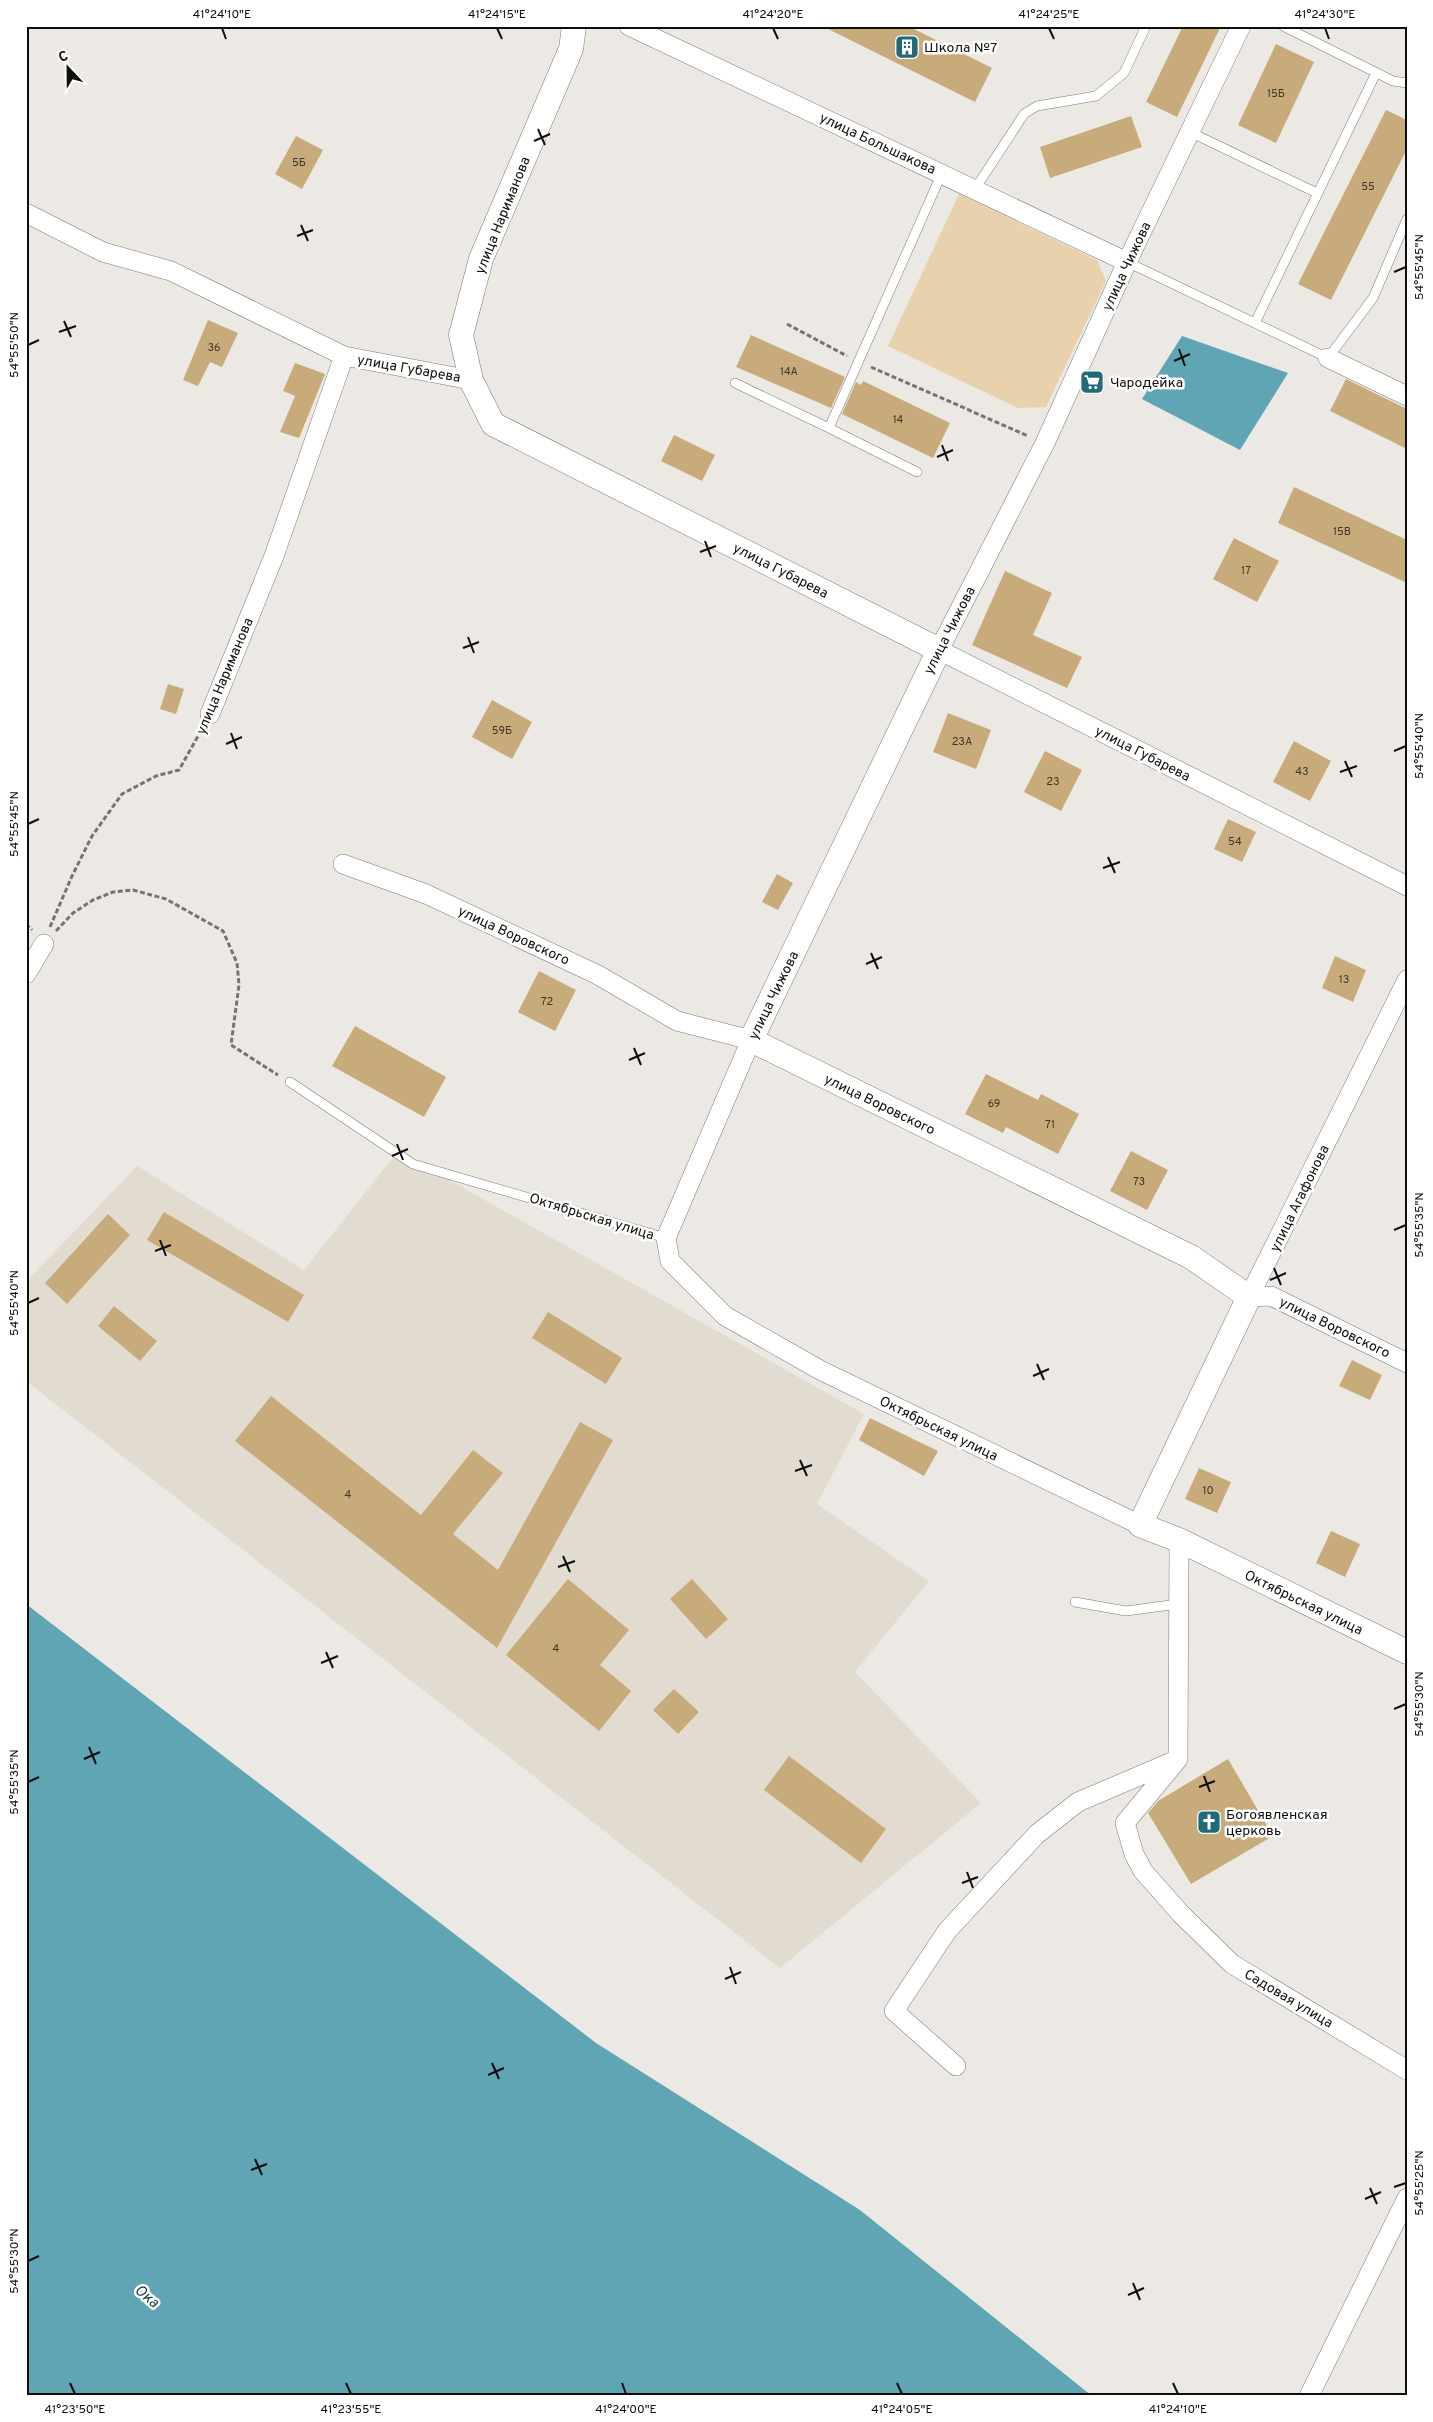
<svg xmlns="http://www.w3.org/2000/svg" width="1433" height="2422" font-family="Overpass,sans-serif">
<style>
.built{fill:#e2dbd0}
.green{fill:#e8d2ad}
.water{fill:#5fa5b4}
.building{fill:#c8ab7a}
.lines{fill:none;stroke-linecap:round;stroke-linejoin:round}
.service-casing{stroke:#7d7a76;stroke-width:10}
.minor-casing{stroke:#7d7a76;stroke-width:20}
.tertiary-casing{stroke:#7d7a76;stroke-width:25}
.path{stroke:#767472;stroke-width:3;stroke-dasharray:5 2.5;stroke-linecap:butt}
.service{stroke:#fff;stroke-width:9}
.minor{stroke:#fff;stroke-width:19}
.tertiary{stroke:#fff;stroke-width:24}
.ticks{fill:none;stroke:#0f0e0d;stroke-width:2}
.labels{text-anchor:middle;stroke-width:5;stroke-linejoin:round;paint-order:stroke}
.number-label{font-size:11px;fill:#3d3528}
.poi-label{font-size:14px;fill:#0f0e0d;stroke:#fff;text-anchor:start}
.street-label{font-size:14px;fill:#0f0e0d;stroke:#fff}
.water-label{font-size:15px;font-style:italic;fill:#0f3239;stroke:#fff}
.neatline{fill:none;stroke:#0f0e0d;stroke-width:2}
.ticks-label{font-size:12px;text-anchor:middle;fill:#0f0e0d}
</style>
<rect width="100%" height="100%" fill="#ece9e4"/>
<path class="built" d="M398 1151 864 1414 817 1504 929 1581 855 1672 981 1803 780 1968 26 1381V1282L137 1166 304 1270Z"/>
<path class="green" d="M959 194 1097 260 1106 281 1046 407 1018 408 888 346Z"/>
<path class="water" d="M1182 336 1288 373 1240 450 1142 399Z
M26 1604 596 2043 860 2210 1092 2396H26Z"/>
<path class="building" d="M822 26H908L992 68 975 102Z
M1183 26H1221L1177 117 1146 102Z
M1276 44 1314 62 1276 143 1238 125Z
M1386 110 1407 120V149L1331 300 1298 284Z
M1131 116 1142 147 1050 178 1040 147Z
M296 136 323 150 302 189 275 174Z
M208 320 238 333 222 367 210 362 198 386 183 380Z
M751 335 845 377 831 408 736 367Z
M295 363 325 374 299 438 280 432 295 396 283 391Z
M1346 379 1407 409V449L1330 411Z
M863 381 950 423 933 458 842 414 856 382 861 385Z
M674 435 715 455 702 481 661 461Z
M1294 487 1407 540V583L1278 523Z
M1234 538 1279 561 1257 602 1213 579Z
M1005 571 1052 593 1033 635 1082 657 1067 688 972 645Z
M168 684 184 689 176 714 160 709Z
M492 700 532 722 512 759 472 737Z
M948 713 991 730 976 769 933 752Z
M1294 741 1331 761 1310 801 1273 782Z
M1045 751 1082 770 1061 811 1024 792Z
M1228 819 1256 832 1242 862 1214 849Z
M777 874 793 883 778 910 762 902Z
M1335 956 1366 970 1353 1002 1322 988Z
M539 971 576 990 555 1031 518 1012Z
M355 1026 446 1077 424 1117 332 1066Z
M986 1074 1038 1100 1041 1094 1079 1114 1058 1154 1006 1127 1003 1133 965 1114Z
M1131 1151 1168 1170 1147 1210 1110 1191Z
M164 1212 304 1295 288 1322 147 1240Z
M108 1214 130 1235 67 1304 45 1283Z
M114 1306 157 1341 140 1361 98 1326Z
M548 1312 622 1358 606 1384 532 1338Z
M1352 1360 1382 1375 1370 1400 1339 1386Z
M271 1396 421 1515 473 1450 503 1473 453 1534 498 1570 580 1422 613 1440 497 1648 235 1441Z
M870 1418 938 1451 924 1476 859 1440Z
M1199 1468 1231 1482 1217 1513 1185 1499Z
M1331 1531 1360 1544 1345 1577 1316 1563Z
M568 1579 629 1630 600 1665 631 1691 599 1731 506 1655Z
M692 1579 728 1619 706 1639 670 1599Z
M674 1689 699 1712 678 1734 653 1710Z
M789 1756 886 1829 861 1863 764 1790Z
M1228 1759 1273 1836 1191 1884 1148 1813 1158 1801Z"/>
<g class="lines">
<g class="service-casing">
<path id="service" d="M1283 26 1393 81 1407 83
M1190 132 1317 193
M975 189 1024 114 1037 106 1096 96 1124 73 1146 26
M1127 262 1328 358 1373 298 1407 219
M1255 323 1376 73
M735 383 829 428 942 173
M829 428 917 472
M290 1082 413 1164 666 1238
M1075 1602 1126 1611 1178 1604"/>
</g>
<g class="minor-casing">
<path id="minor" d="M629 26 1127 262
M1241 26 1127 262 1045 443 939 650 1407 886
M26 213 103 252 171 271 344 356 471 380
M1328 358 1407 396
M210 714 274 556 344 356
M343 864 426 894 598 975 677 1021 751 1040 666 1238 670 1261 725 1316 820 1370 1140 1525
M26 974 44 944
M1407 980 1249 1297 1271 1296 1407 1363
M1179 1540 1178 1759 1125 1823 1134 1854 1143 1871 1181 1914 1232 1964 1407 2070
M956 2066 894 2011 947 1931 1037 1834 1078 1802 1174 1761
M1309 2396 1407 2198"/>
</g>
<g class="tertiary-casing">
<path id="tertiary" d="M574 26 571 49 481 259 461 335 471 380 493 424 939 650 751 1040 1191 1257 1249 1297 1140 1525 1179 1540 1407 1652"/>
</g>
<path class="path" d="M787 324 847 356
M871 367 1028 436
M26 924 32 930
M50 927 72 876 92 836 122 794 156 776 179 770 202 729
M56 931 73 913 93 900 113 892 133 890 166 899 223 931 237 963 239 985 231 1045 278 1075"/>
<use href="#service" class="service"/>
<use href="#minor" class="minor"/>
<use href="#tertiary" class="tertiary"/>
</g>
<path class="ticks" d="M222 28 226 39M497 28 502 39M773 28 778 39M1049 28 1054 39M1325 28 1329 39M538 129 545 145M534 141 550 134M301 225 308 241M297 236 313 230M1394 272 1406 267M64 321 71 337M59 332 76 326M28 345 39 340M1179 349 1185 366M1174 361 1190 354M942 445 948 461M937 457 953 450M705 541 711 557M700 552 716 546M468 637 474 653M463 648 479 642M231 733 237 749M226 744 242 737M1394 751 1406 746M1345 761 1352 777M1340 772 1357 766M28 824 39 819M1108 857 1115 873M1103 868 1120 862M871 953 878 969M866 964 882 957M634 1048 641 1065M629 1060 645 1053M397 1144 403 1160M392 1156 408 1149M1394 1230 1406 1225M160 1240 166 1256M155 1251 171 1245M1274 1268 1281 1285M1270 1280 1286 1273M28 1303 39 1298M1037 1364 1044 1380M1033 1376 1049 1369M800 1460 807 1476M795 1471 812 1465M563 1556 570 1572M558 1567 575 1561M326 1652 333 1668M321 1663 338 1656M1394 1709 1406 1704M89 1747 96 1764M84 1759 100 1752M1204 1776 1210 1792M28 1782 39 1777M1199 1787 1215 1781M967 1872 973 1888M962 1883 978 1877M730 1967 736 1984M725 1979 741 1972M492 2063 499 2079M488 2075 504 2068M255 2159 262 2175M251 2170 267 2164M1394 2187 1406 2183M1370 2188 1377 2204M1365 2199 1381 2192M28 2261 39 2256M1133 2283 1140 2300M1128 2295 1144 2288M70 2383 75 2394M346 2383 351 2394M622 2383 626 2394M897 2383 902 2394M1173 2383 1178 2394"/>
<defs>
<g id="building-square" transform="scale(1.25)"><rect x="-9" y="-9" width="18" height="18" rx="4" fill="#236a78" stroke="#fff"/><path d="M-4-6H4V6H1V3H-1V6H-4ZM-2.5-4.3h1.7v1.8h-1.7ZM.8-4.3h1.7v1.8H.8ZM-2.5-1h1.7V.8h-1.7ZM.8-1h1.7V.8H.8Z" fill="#fff"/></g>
<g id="supermarket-square" transform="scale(1.25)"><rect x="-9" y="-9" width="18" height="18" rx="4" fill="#236a78" stroke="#fff"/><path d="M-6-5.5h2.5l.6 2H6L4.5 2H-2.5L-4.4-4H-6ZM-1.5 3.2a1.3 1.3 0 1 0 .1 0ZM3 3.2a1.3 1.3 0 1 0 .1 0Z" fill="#fff"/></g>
<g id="church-square" transform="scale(1.25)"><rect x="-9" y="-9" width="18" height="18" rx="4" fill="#236a78" stroke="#fff"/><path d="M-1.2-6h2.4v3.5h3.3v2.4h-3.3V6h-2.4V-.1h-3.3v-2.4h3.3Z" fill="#fff"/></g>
</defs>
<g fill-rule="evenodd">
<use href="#building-square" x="907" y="47"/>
<use href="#supermarket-square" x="1092" y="382"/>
<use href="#church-square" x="1209" y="1822"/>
</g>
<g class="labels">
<g class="number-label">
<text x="1276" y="97">15Б</text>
<text x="299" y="166">5Б</text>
<text x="1368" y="190">55</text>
<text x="214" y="351">36</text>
<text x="789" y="375">14А</text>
<text x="898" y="423">14</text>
<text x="1342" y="535">15В</text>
<text x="1246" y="574">17</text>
<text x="502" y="734">59Б</text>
<text x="962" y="745">23А</text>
<text x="1302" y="775">43</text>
<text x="1053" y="785">23</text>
<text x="1235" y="845">54</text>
<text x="1344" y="983">13</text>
<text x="547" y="1005">72</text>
<text x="994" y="1107">69</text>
<text x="1050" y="1128">71</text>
<text x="1139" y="1185">73</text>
<text x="1208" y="1494">10</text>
<text x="348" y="1498">4</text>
<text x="556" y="1652">4</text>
</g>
<g class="poi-label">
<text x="924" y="52">Школа №7</text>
<text x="1110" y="387">Чародейка</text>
<text x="1226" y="1819">Богоявленская<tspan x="1226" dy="16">церковь</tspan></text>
</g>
<g class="street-label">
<text transform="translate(878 143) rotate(25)" y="5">улица Большакова</text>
<text transform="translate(502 215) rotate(-68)" y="5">улица Нариманова</text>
<text transform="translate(1126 266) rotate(-65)" y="5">улица Чижова</text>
<text transform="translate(409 368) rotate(10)" y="5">улица Губарева</text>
<text transform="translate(781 570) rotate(27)" y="5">улица Губарева</text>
<text transform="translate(949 630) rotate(-63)" y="5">улица Чижова</text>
<text transform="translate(224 676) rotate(-67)" y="5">улица Нариманова</text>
<text transform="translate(1143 753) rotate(27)" y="5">улица Губарева</text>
<text transform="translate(514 935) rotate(25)" y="5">улица Воровского</text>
<text transform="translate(773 995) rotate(-64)" y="5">улица Чижова</text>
<text transform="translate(880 1104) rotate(26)" y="5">улица Воровского</text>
<text transform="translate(1299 1198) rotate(-64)" y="5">улица Агафонова</text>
<text transform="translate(592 1216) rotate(17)" y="5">Октябрьская улица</text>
<text transform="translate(1335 1327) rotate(26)" y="5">улица Воровского</text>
<text transform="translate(939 1428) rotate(26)" y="5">Октябрьская улица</text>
<text transform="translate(1304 1602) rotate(26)" y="5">Октябрьская улица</text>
<text transform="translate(1289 1998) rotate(31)" y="5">Садовая улица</text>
</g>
<g class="water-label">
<text transform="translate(147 2296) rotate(40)" y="5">Ока</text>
</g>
</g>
<rect width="1433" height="2422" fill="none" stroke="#ffffff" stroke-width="55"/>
<g transform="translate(68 68) rotate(338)" stroke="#ffffff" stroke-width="4" paint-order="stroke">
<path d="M0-4L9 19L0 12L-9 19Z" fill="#0f0e0d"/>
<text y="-8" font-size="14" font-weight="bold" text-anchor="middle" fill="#0f0e0d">С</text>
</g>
<rect x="28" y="28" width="1378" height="2366" class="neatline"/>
<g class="ticks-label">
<text x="222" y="18">41°24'10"E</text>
<text x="497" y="18">41°24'15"E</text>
<text x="773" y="18">41°24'20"E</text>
<text x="1049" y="18">41°24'25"E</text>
<text x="1325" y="18">41°24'30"E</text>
<text transform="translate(1419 267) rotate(-90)" y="4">54°55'45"N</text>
<text transform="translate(14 345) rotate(-90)" y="4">54°55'50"N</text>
<text transform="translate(1419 746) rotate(-90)" y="4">54°55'40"N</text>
<text transform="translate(14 824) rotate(-90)" y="4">54°55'45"N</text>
<text transform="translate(1419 1225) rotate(-90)" y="4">54°55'35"N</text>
<text transform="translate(14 1303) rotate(-90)" y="4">54°55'40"N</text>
<text transform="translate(1419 1704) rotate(-90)" y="4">54°55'30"N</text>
<text transform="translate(14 1782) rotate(-90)" y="4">54°55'35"N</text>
<text transform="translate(1419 2183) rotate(-90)" y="4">54°55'25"N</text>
<text transform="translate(14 2261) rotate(-90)" y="4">54°55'30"N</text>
<text x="75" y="2413">41°23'50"E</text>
<text x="351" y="2413">41°23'55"E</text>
<text x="626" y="2413">41°24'00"E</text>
<text x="902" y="2413">41°24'05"E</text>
<text x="1178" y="2413">41°24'10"E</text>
</g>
</svg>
